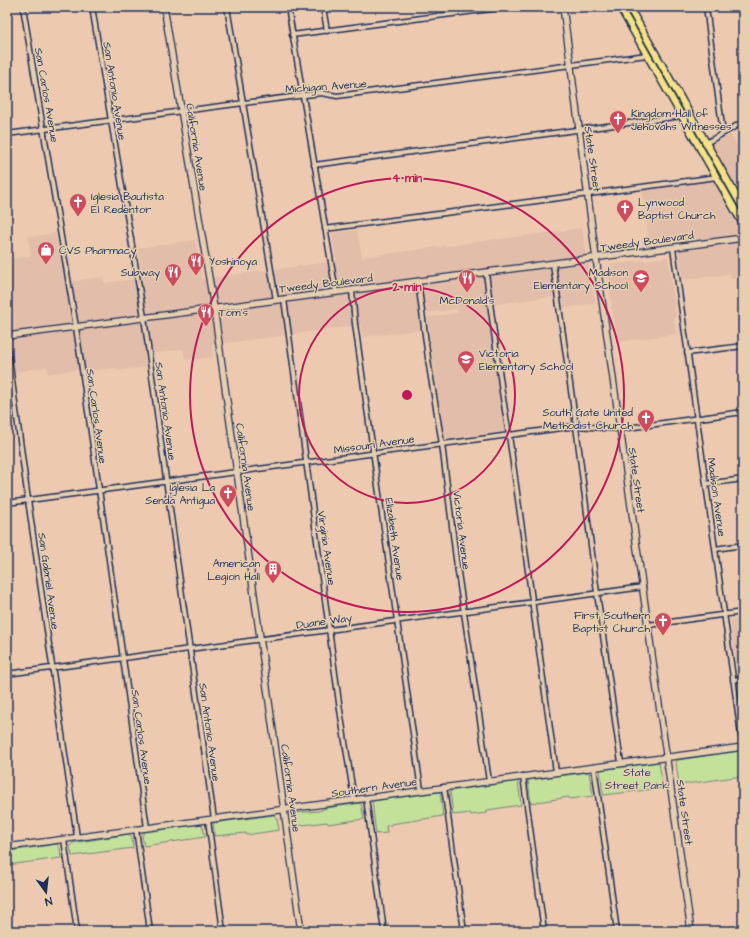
<svg xmlns="http://www.w3.org/2000/svg" width="750" height="938" font-family="'Architects Daughter',sans-serif">
<style>
.built{fill:#e2bda9}
.green{fill:#c3e199;stroke:#6f887c}
.lines{fill:none;stroke-linecap:round;stroke-linejoin:round}
.street-casing{stroke:#1b2f5e;stroke-width:7}
.secondary-casing{stroke:#1b2f5e;stroke-width:8}
.primary-casing{stroke:#1b2f5e;stroke-width:9}
.street{stroke:#e7ceaf;stroke-width:4}
.secondary{stroke:#e7ceaf;stroke-width:5.5}
.primary{stroke:#f7e281;stroke-width:6}
.ring{fill:none;stroke:#c2185b;stroke-width:2}
.labels{text-anchor:middle;stroke-width:3;stroke-linejoin:round;paint-order:stroke}
.street-label{font-size:11px;fill:#1b2f5e;stroke:#e7ceaf}
.poi-label{font-size:11px;fill:#1b2f5e;stroke:#e7ceaf;text-anchor:start}
.park-label{font-size:11px;fill:#2c4164;stroke:#e7ceaf}
.centre{fill:#c2185b;stroke:#e7ceaf;stroke-width:2}
.ring-label{font-size:12px;text-anchor:middle;font-weight:bold;fill:#c2185b;stroke:#e7ceaf;stroke-width:3;stroke-linejoin:round;paint-order:stroke}
</style>
<rect width="100%" height="100%" fill="#edcaaf"/>
<filter id="ink" filterUnits="userSpaceOnUse"><feTurbulence type="fractalNoise" baseFrequency=".025" numOctaves="2"/><feDisplacementMap in="SourceGraphic" scale="8" xChannelSelector="R" yChannelSelector="G"/><feConvolveMatrix kernelMatrix="1 2 1 2 8 2 1 2 1" color-interpolation-filters="sRGB"/></filter>
<g filter="url(#ink)">
<path class="built" d="M730 134 743 156V331L736 278 731 279 730 274 683 280 677 240 649 243 642 189 729 178 710 145Z
M582 228 595 303 562 308 560 296 487 305 506 431 444 440 427 317 458 313 457 309 419 314 421 330 363 337 361 325 212 345 213 357 185 360 183 349 144 355 146 367 117 371 116 368 88 371 87 368 48 374 47 367 7 373V259L31 256 28 237 56 233 64 282 103 277 104 283 143 278 138 248 195 240 202 279 336 261 332 233 357 230 362 257Z
M668 257 676 317H674L676 334 617 342 606 268 609 265Z
M743 618V674H738L730 620Z"/>
<path class="green" d="M739 751 742 776 679 785 676 762 678 760Z
M659 762 663 788 603 795 600 770Z
M589 772 593 796 570 799 569 797 531 803 528 780Z
M518 781 521 805 487 810V813L471 815 470 813 453 815 450 791Z
M440 792 443 816 391 824V825L386 826 387 833 376 834 372 801Z
M361 803 364 819 328 824 327 822 295 826 293 813 319 811 326 808Z
M274 815 277 819 279 830 246 835V833L215 836 213 823Z
M202 824 205 837 144 846 142 836 144 832Z
M129 834 132 839 133 848 72 856 70 846 73 843Z
M57 844 60 849 61 858 7 865V856L10 854V851Z"/>
<g class="lines">
<g class="street-casing">
<path id="street" d="M23 7 76 327 147 828
M92 7 144 317 176 553 214 819
M227 7 276 300
M288 7 336 292
M323 7 327 31
M706 7 723 133
M292 35 506 7
M7 134 321 93 337 96 647 55
M706 143 743 122
M314 165 682 116
M325 229 717 177
M673 248 743 749
M553 264 576 426 597 593 621 763
M486 273 502 392 509 435 556 772
M418 281 429 366 442 444 456 559 489 781
M352 291 355 324 421 790
M284 299 340 710 354 799
M7 326V343L28 500 77 837
M687 353 743 346
M706 484 743 479
M7 503 576 426 620 429 743 412
M715 549 743 545
M648 625 743 612
M7 674 643 587
M733 680 743 679
M594 767 617 931
M523 776 544 931
M444 787 464 931
M366 798 384 931
M208 820 223 931
M136 829 150 931
M64 839 77 931"/>
</g>
<g class="secondary-casing">
<path id="secondary" d="M164 7 214 308 301 931
M563 7 596 258 691 931
M7 336 743 238
M7 847 743 747"/>
</g>
<g class="primary-casing">
<path id="primary" d="M620 7 743 224
M629 7 743 208"/>
</g>
<use href="#street" class="street"/>
<use href="#secondary" class="secondary"/>
<use href="#primary" class="primary"/>
</g>
</g>
<g class="ring">
<circle cx="407" cy="395" r="108"/>
<circle cx="407" cy="395" r="217"/>
</g>
<defs>
<g id="church-pin" transform="scale(0.9)"><path d="M0 17L-7.5 6A9.5 9.5 0 1 1 7.5 6Z" fill="#d1495b" stroke="#e7ceaf"/><path d="M-1.2-6h2.4v3.5h3.3v2.4h-3.3V6h-2.4V-.1h-3.3v-2.4h3.3Z" fill="#fff"/></g>
<g id="shop-pin" transform="scale(0.9)"><path d="M0 17L-7.5 6A9.5 9.5 0 1 1 7.5 6Z" fill="#d1495b" stroke="#e7ceaf"/><path d="M-5-2.5h2.3a2.7 3.5 0 0 1 5.4 0H5L5.5 6h-11ZM-1.5-2.5h3a1.5 2.3 0 0 0-3 0Z" fill="#fff"/></g>
<g id="restaurant-pin" transform="scale(0.9)"><path d="M0 17L-7.5 6A9.5 9.5 0 1 1 7.5 6Z" fill="#d1495b" stroke="#e7ceaf"/><path d="M-5-6h1v4h1v-4h1v4h1v-4h1v5L-1.5 .5V6h-2V.5L-5-1ZM5-6V6H3V1.5H1.5Q1.5-4 5-6Z" fill="#fff"/></g>
<g id="school-pin" transform="scale(0.9)"><path d="M0 17L-7.5 6A9.5 9.5 0 1 1 7.5 6Z" fill="#d1495b" stroke="#e7ceaf"/><path d="M0-5L7-2L0 1L-7-2ZM-4 1L0 2.5L4 1V4Q0 6-4 4Z" fill="#fff"/></g>
<g id="building-pin" transform="scale(0.9)"><path d="M0 17L-7.5 6A9.5 9.5 0 1 1 7.5 6Z" fill="#d1495b" stroke="#e7ceaf"/><path d="M-4-6H4V6H1V3H-1V6H-4ZM-2.5-4.3h1.7v1.8h-1.7ZM.8-4.3h1.7v1.8H.8ZM-2.5-1h1.7V.8h-1.7ZM.8-1h1.7V.8H.8Z" fill="#fff"/></g>
</defs>
<g fill-rule="evenodd">
<use href="#church-pin" x="618" y="119"/>
<use href="#church-pin" x="78" y="202"/>
<use href="#church-pin" x="625" y="208"/>
<use href="#shop-pin" x="46" y="250"/>
<use href="#restaurant-pin" x="196" y="261"/>
<use href="#restaurant-pin" x="173" y="272"/>
<use href="#restaurant-pin" x="467" y="278"/>
<use href="#school-pin" x="641" y="278"/>
<use href="#restaurant-pin" x="206" y="312"/>
<use href="#school-pin" x="466" y="359"/>
<use href="#church-pin" x="646" y="418"/>
<use href="#church-pin" x="228" y="493"/>
<use href="#building-pin" x="273" y="569"/>
<use href="#church-pin" x="663" y="621"/>
</g>
<g class="labels">
<g class="street-label">
<text transform="translate(326 86) rotate(-4)" y="4">Michigan Avenue</text>
<text transform="translate(115 91) rotate(81)" y="4">San Antonio Avenue</text>
<text transform="translate(47 95) rotate(80)" y="4">San Carlos Avenue</text>
<text transform="translate(197 147) rotate(81)" y="4">California Avenue</text>
<text transform="translate(593 159) rotate(82)" y="4">State Street</text>
<text transform="translate(647 241) rotate(-8)" y="4">Tweedy Boulevard</text>
<text transform="translate(326 283) rotate(-7)" y="4">Tweedy Boulevard</text>
<text transform="translate(166 411) rotate(82)" y="4">San Antonio Avenue</text>
<text transform="translate(97 416) rotate(82)" y="4">San Carlos Avenue</text>
<text transform="translate(374 444) rotate(-8)" y="4">Missouri Avenue</text>
<text transform="translate(246 467) rotate(82)" y="4">California Avenue</text>
<text transform="translate(637 480) rotate(82)" y="4">State Street</text>
<text transform="translate(717 497) rotate(82)" y="4">Madison Avenue</text>
<text transform="translate(462 530) rotate(83)" y="4">Victoria Avenue</text>
<text transform="translate(395 539) rotate(82)" y="4">Elizabeth Avenue</text>
<text transform="translate(327 548) rotate(82)" y="4">Virginia Avenue</text>
<text transform="translate(49 581) rotate(82)" y="4">San Gabriel Avenue</text>
<text transform="translate(324 621) rotate(-8)" y="4">Duane Way</text>
<text transform="translate(210 732) rotate(82)" y="4">San Antonio Avenue</text>
<text transform="translate(142 737) rotate(82)" y="4">San Carlos Avenue</text>
<text transform="translate(374 787) rotate(-8)" y="4">Southern Avenue</text>
<text transform="translate(291 788) rotate(82)" y="4">California Avenue</text>
<text transform="translate(685 812) rotate(82)" y="4">State Street</text>
</g>
<g class="poi-label">
<text x="631" y="117">Kingdom Hall of<tspan x="631" dy="13">Jehovahs Witnesses</tspan></text>
<text x="91" y="200">Iglesia Bautista<tspan x="91" dy="13">El Redentor</tspan></text>
<text x="638" y="206">Lynwood<tspan x="638" dy="13">Baptist Church</tspan></text>
<text x="59" y="254">CVS Pharmacy</text>
<text x="209" y="265">Yoshinoya</text>
<text x="160" y="276" text-anchor="end">Subway</text>
<text x="628" y="276" text-anchor="end">Madison<tspan x="628" dy="13">Elementary School</tspan></text>
<text x="467" y="304" text-anchor="middle">McDonald's</text>
<text x="219" y="316">Tom's</text>
<text x="479" y="357">Victoria<tspan x="479" dy="13">Elementary School</tspan></text>
<text x="633" y="416" text-anchor="end">South Gate United<tspan x="633" dy="13">Methodist Church</tspan></text>
<text x="215" y="491" text-anchor="end">Iglesia La<tspan x="215" dy="13">Senda Antigua</tspan></text>
<text x="260" y="567" text-anchor="end">American<tspan x="260" dy="13">Legion Hall</tspan></text>
<text x="650" y="619" text-anchor="end">First Southern<tspan x="650" dy="13">Baptist Church</tspan></text>
</g>
<g class="park-label">
<text x="637" y="776">State<tspan x="637" dy="13">Street Park</tspan></text>
</g>
</g>
<circle cx="407" cy="395" r="6" class="centre"/>
<g class="ring-label">
<text x="407" y="182">4 min</text>
<text x="407" y="291">2 min</text>
</g>
<rect width="750" height="938" fill="none" stroke="#e7ceaf" stroke-width="24"/>
<rect x="12" y="12" width="726" height="914" fill="none" stroke="#1b2f5e" stroke-width="1.5" filter="url(#ink)"/>
<g transform="translate(46 892) rotate(165)" stroke="#e7ceaf" stroke-width="3" paint-order="stroke">
<path d="M0-3L7 15L0 10L-7 15Z" fill="#1b2f5e"/>
<text y="-6" font-size="11" font-weight="bold" text-anchor="middle" fill="#1b2f5e">N</text>
</g>
</svg>
